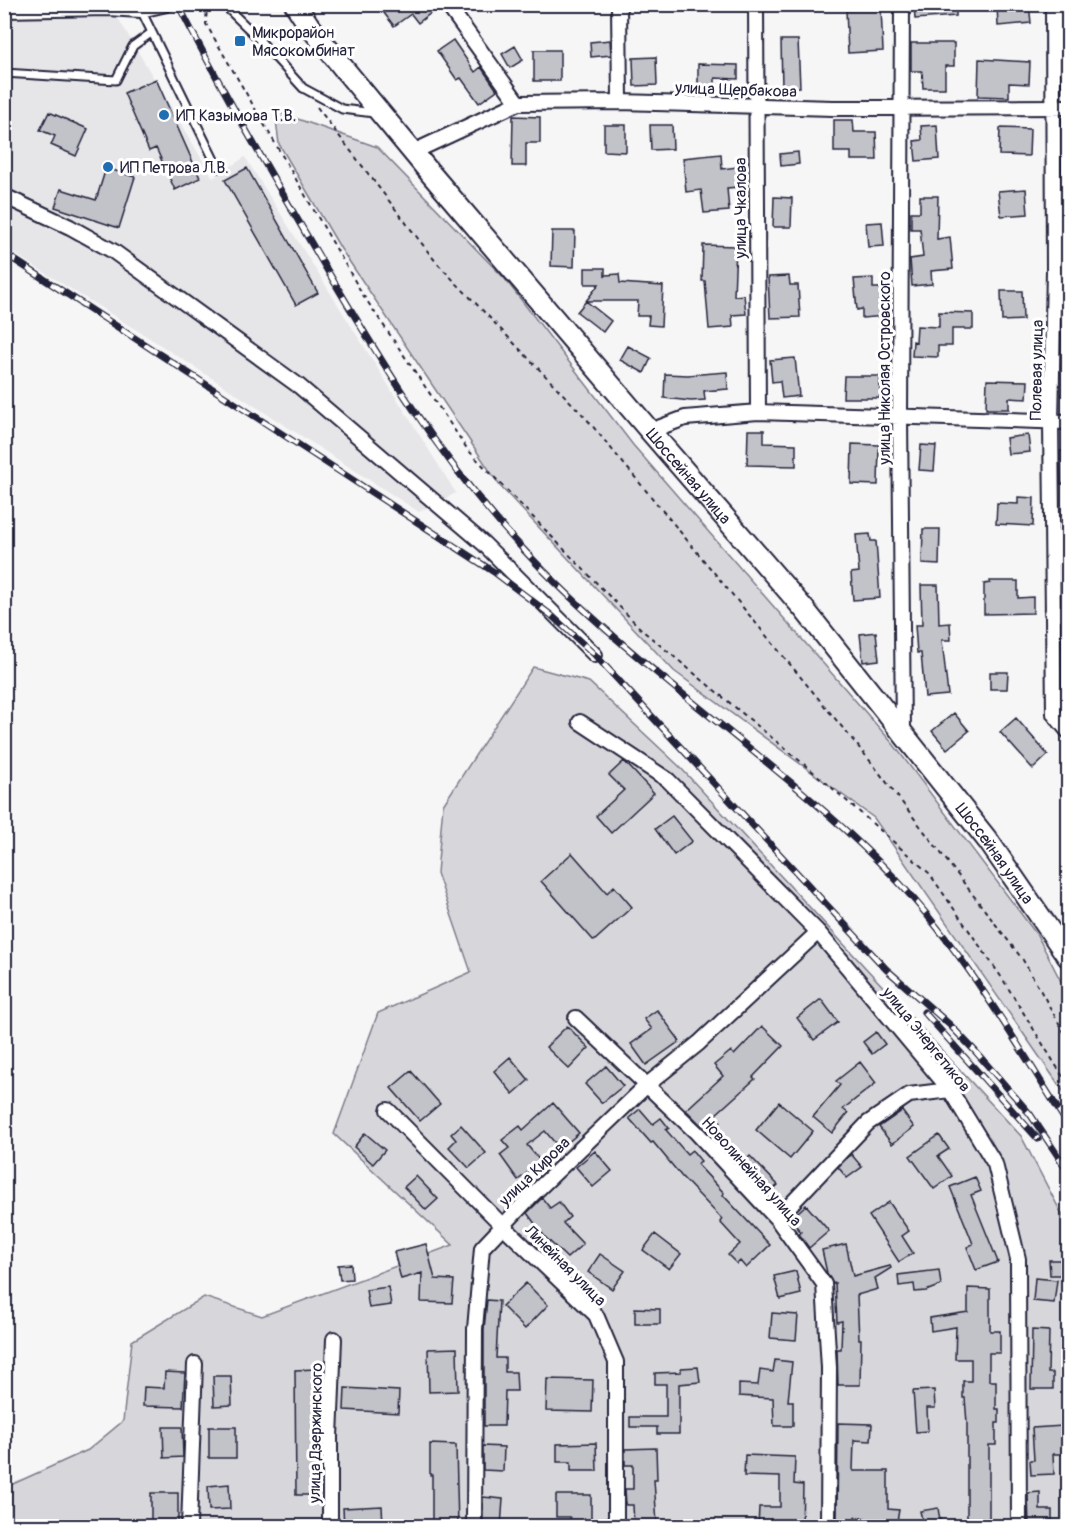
<svg xmlns="http://www.w3.org/2000/svg" width="1073" height="1531" font-family="Pangolin,sans-serif">
<style>
.built{fill:#e6e6e9}
.green{fill:#d7d7db;stroke:#7c7c8b;stroke-width:1.5}
.building{fill:#c2c2c9;stroke:#22223b;stroke-width:1.5}
.lines{fill:none;stroke-linecap:round;stroke-linejoin:round}
.lane-casing{stroke:#22223b;stroke-width:11}
.street-casing{stroke:#22223b;stroke-width:18}
.secondary-casing{stroke:#22223b;stroke-width:24}
.path{stroke:#22223b;stroke-width:2;stroke-dasharray:4.5 4.5;stroke-linecap:butt}
.lane{stroke:#fff;stroke-width:7}
.street{stroke:#fff;stroke-width:14}
.secondary{stroke:#fff;stroke-width:20}
.rail-casing{stroke:#22223b;stroke-width:7}
.rail{stroke:#fff;stroke-width:4.5;stroke-dasharray:14;stroke-linecap:butt}
.poi-dot{fill:#1f6fb2;stroke:#fff;stroke-width:2}
.labels{text-anchor:middle;stroke-width:6;stroke-linejoin:round;paint-order:stroke}
.poi-label{font-size:16px;fill:#22223b;stroke:#fff;text-anchor:start}
.street-label{font-size:16px;fill:#22223b;stroke:#fff}
</style>
<rect width="100%" height="100%" fill="#f6f6f7"/>
<filter id="ink" filterUnits="userSpaceOnUse"><feTurbulence type="fractalNoise" baseFrequency=".0167" numOctaves="2"/><feDisplacementMap in="SourceGraphic" scale="12" xChannelSelector="R" yChannelSelector="G"/><feConvolveMatrix kernelMatrix="1 2 1 2 8 2 1 2 1" color-interpolation-filters="sRGB"/></filter>
<g filter="url(#ink)">
<path class="built" d="M4 18H118L213 178 245 157 456 493 419 512 151 339 5 248Z"/>
<path class="green" d="M275 111 377 147 505 279 633 445 894 745 1037 935 1068 995V1098L874 818 674 671 500 486 341 249 279 144Z
M533 667 589 682 679 766 1021 1136 1068 1226V1526H5L4 1488 88 1450 123 1421 132 1341 204 1297 262 1316 453 1245 334 1134 378 1013 471 972 437 873 443 805Z"/>
<path class="building" d="M395 4H426L432 12 418 23 411 14 394 26 384 13Z
M914 4H956V16L915 19Z
M1004 4H1029L1031 23 998 26 997 5Z
M881 8 883 51 848 53 846 10Z
M453 40 475 72 481 67 497 90 479 103 461 78 457 80 437 51Z
M610 40 611 55 591 57 590 42Z
M781 40H798L800 87 782 88Z
M911 43H954V66H945V88H923L922 71H911Z
M515 46 523 60 510 68 502 54Z
M534 50H560V81H534Z
M656 57 657 85 634 86 633 58Z
M979 59 1030 62 1029 84 1009 83V97L978 96Z
M698 64 738 65V79L715 78V90H698Z
M156 79 200 178 175 190 156 148 149 151 124 93Z
M49 112 88 129 76 156 51 145 55 136 40 130Z
M513 116 540 117V143H526V166H512Z
M834 120H853L854 132H876L877 160H851V152H834Z
M604 125H626V152L604 151Z
M650 125H672L673 149 651 150Z
M937 125 939 159 916 161 914 141 922 140 921 126Z
M1000 128 1030 129 1029 156 999 155Z
M798 152 799 164 781 166 780 154Z
M721 154 722 169 737 167 739 187 727 188 729 211 704 213 701 190 686 192 683 158Z
M106 168 135 177 119 228 55 207 61 189 96 200Z
M247 168 318 293 296 305 225 180Z
M1026 189 1028 214 1001 216 998 191Z
M920 196H938L937 239 950 237 953 269 931 271 932 284 912 286 910 259 923 257 920 229H911V212H920Z
M774 197 792 198 791 227H773Z
M882 222 884 246 868 247 866 223Z
M552 231H575L574 267 551 266Z
M703 245 736 246 734 296 744 295 746 314 732 315 733 327 709 329 705 281H702Z
M585 268H605V277L606 275 619 274 620 283 663 286 661 326 648 325 649 316H637L638 301H586L599 284H585Z
M789 276 790 285H798L800 317 770 318 768 277Z
M873 278V288H883L886 316 862 318V309L857 310 854 279Z
M1001 291H1022L1023 320 1002 321Z
M586 301 611 321 603 332 577 312Z
M939 312 973 313V329H952V346H938V357L912 356 913 341 916 342 917 326 939 327Z
M628 346 651 358 644 373 620 360Z
M795 358 799 396 782 398 780 381 772 382 770 360Z
M727 372 728 389 704 391 705 400 691 401 664 398 665 374 688 375Z
M844 376H880V398H843Z
M987 380 1028 381 1027 399 1009 398V409H986Z
M748 430H764V443L796 444V466L747 465Z
M1028 435 1030 452 1008 454 1006 438Z
M852 444 879 445 878 485 851 484Z
M921 445 936 446 934 471 919 470Z
M1060 451H1068V484H1061Z
M1018 497 1034 498 1033 526 996 524 997 503 1018 504Z
M923 529H940L939 565 922 564Z
M870 534 871 541H876L880 598 853 600 851 573 859 572 856 535Z
M990 581H1018V598L1033 597V613L984 614V584L990 583Z
M1062 581 1068 582V602L1062 601Z
M921 585H938L939 624 950 623 951 640H942L948 695 925 697 921 653H917L915 625H922Z
M876 632 879 660 863 662 860 634Z
M990 672H1008L1007 689H990Z
M954 713 969 731 947 749 932 731Z
M1016 718 1048 755 1033 769 1000 732Z
M624 761 654 793 611 833 596 816 624 790 609 775Z
M672 816 692 841 674 855 655 829Z
M572 853 607 893 614 886 632 907 594 941 541 881Z
M821 999 838 1022 814 1040 797 1018Z
M657 1010 680 1041 646 1065 631 1044 652 1029 644 1019Z
M567 1026 589 1048 569 1069 546 1047Z
M762 1026 783 1046 753 1077 755 1079 715 1115 721 1122 708 1132 686 1110 723 1076 714 1065 731 1051 734 1055Z
M876 1032 885 1044 872 1054 863 1042Z
M510 1057 529 1080 513 1094 494 1071Z
M860 1062 876 1083 843 1109 848 1113 832 1133 813 1117 840 1085 836 1081Z
M606 1066 623 1086 602 1103 585 1084Z
M411 1071 440 1104 420 1121 391 1088Z
M779 1102 813 1131 790 1159 756 1130Z
M553 1103 579 1133 560 1149 545 1131 527 1145 541 1162 518 1180 500 1155 509 1148 502 1140 520 1126 523 1130Z
M640 1109 653 1124 661 1118 669 1128 666 1130 687 1154 692 1150 701 1161 697 1164 724 1193 723 1195 770 1245 746 1268 740 1261 737 1264 728 1255 740 1244 720 1222 722 1219 682 1177 653 1142 651 1143 629 1118Z
M902 1111 914 1127 892 1144 879 1127Z
M461 1125 486 1153 469 1168 449 1147 456 1140 451 1134Z
M365 1133 385 1150 373 1164 354 1147Z
M939 1135 949 1149 938 1156 952 1176 934 1189 910 1156Z
M595 1151 612 1171 593 1187 576 1167Z
M851 1154 862 1167 847 1178 838 1167Z
M750 1156 778 1185 767 1195 740 1166Z
M416 1176 438 1199 426 1210 404 1187Z
M975 1177 981 1191 971 1195 998 1262 976 1270 967 1247 973 1244 970 1236 950 1187Z
M542 1198 550 1208 559 1202 570 1217 563 1223 583 1244 567 1258 545 1237 527 1213Z
M889 1202 909 1231 902 1236 913 1253 899 1262 869 1216Z
M806 1205 829 1231 809 1248 799 1234 801 1232 790 1219Z
M655 1234 681 1254 669 1269 643 1250Z
M426 1244 435 1279 454 1280 452 1303 421 1302 422 1273 401 1279 394 1252Z
M846 1244 853 1276 890 1266 891 1268 875 1278 878 1289 857 1295 859 1339H861L860 1385H838L837 1349H841L842 1321 837 1322 835 1283 833 1284 827 1273 822 1250Z
M600 1254 625 1271 612 1289 588 1272Z
M1049 1260H1067V1275H1050Z
M351 1264 352 1279 340 1280 338 1265Z
M939 1270 941 1285 926 1291 915 1292 914 1284 899 1286 898 1275Z
M796 1271 801 1294 780 1299 774 1276Z
M1035 1278 1057 1280 1054 1303 1033 1301Z
M526 1283 548 1305 525 1329 502 1306Z
M388 1287 391 1305 369 1308 366 1290Z
M968 1288 990 1289V1331H1000V1353H989V1381H996V1409H999V1423H996V1445H989V1520L967 1519V1423L965 1398H963V1381H971V1359H955L956 1327 931 1331 930 1318 968 1312Z
M487 1300 499 1301 496 1358H505V1372H516L517 1391H505L504 1426H484V1329Z
M635 1308 660 1309V1324H635Z
M772 1313 798 1315 796 1340 770 1338Z
M1032 1330 1049 1331 1048 1373H1053V1389H1031Z
M457 1348 458 1391 429 1392 428 1349Z
M775 1360 792 1362 788 1401H793V1426H774L773 1398 739 1396V1384L758 1385 760 1370 773 1372Z
M698 1367 700 1382 679 1384V1434H657V1427H630V1417H666V1384H655V1373L681 1372V1368Z
M315 1369 316 1401H314L315 1448H313L316 1495H296L295 1370Z
M165 1372 185 1373 183 1407 143 1406 144 1387 164 1388Z
M213 1376H231L232 1405 214 1406Z
M547 1379 593 1380 592 1412 546 1411Z
M345 1388 399 1391 398 1413 344 1410Z
M934 1390 935 1408H927L928 1431 916 1432 913 1391Z
M838 1423 872 1424 871 1441 854 1440 853 1471H888V1509L899 1510 896 1527H885L886 1521 855 1517V1522H837Z
M1063 1426 1065 1454H1053L1054 1474 1031 1475 1030 1460H1034L1032 1428Z
M163 1427H182L183 1457 164 1458Z
M209 1427H236V1458H209Z
M596 1443 597 1471H571V1462H557V1444Z
M430 1444 456 1445 458 1527H432V1475H430Z
M483 1446 504 1447 503 1471 483 1470Z
M656 1448 657 1480H654L657 1524 634 1526 633 1505H626L625 1489H633V1465H625V1449Z
M745 1455 795 1457 794 1484 803 1485 802 1527H758L759 1507H780V1477L744 1476Z
M229 1484 230 1509 209 1510 208 1486Z
M1040 1492V1510H1052V1527H1029L1028 1493Z
M151 1493H178V1527H151Z
M556 1495H591V1527H570V1517H556Z
M483 1497 503 1499 501 1527H483Z
M382 1506 383 1525 344 1527 343 1508Z
M938 1508 940 1521 923 1524 920 1511Z"/>
<g class="lines">
<g class="lane-casing">
<path id="lane" d="M223 4 254 34 303 88 342 109 374 113
M141 10 218 168
M4 73 116 80 133 46 151 33"/>
</g>
<g class="street-casing">
<path id="street" d="M447 4 518 103
M619 4 620 102
M756 4 758 412
M902 4 900 417 903 731
M1053 4 1054 270 1051 422 1054 714 1068 731
M4 10 107 8 141 10 166 4
M413 152 518 103 620 102 833 108 1068 107
M4 196 70 227 113 251 299 386 484 544 595 655
M650 431 685 418 758 412 1068 422
M1052 613H1068
M580 722 668 780 818 932 950 1090 995 1164 1018 1259 1019 1526
M576 1018 697 1133 777 1219 824 1284 829 1368 828 1526
M388 1110 502 1225 596 1315 616 1362V1526
M777 1219 868 1123 909 1095 950 1090
M189 1526 195 1364
M330 1526V1437L334 1339
M474 1526 475 1329 482 1248 531 1196 647 1085 699 1043 818 932"/>
</g>
<g class="secondary-casing">
<g id="secondary">
<path id="s1" d="M295 4 308 24 345 70 431 174 650 431 804 609 989 842 1068 957"/>
</g>
</g>
<path class="path" d="M207 4 206 24 363 295 468 450 643 631 823 780 929 873 1002 978 1068 1085
M317 107 436 262 585 417 871 762 1023 960 1068 1039"/>
<use href="#lane" class="lane"/>
<use href="#street" class="street"/>
<use href="#secondary" class="secondary"/>
<g class="rail-casing">
<path id="rail" d="M178 4C222 91 271 174 320 258 380 360 441 462 523 549 632 667 770 753 883 866 958 941 1012 1036 1068 1125
M4 253 494 572 551 615 595 655 886 969 950 1025 975 1051 1030 1114 1068 1171
M924 1012 1038 1139"/>
</g>
<use href="#rail" class="rail"/>
</g>
</g>
<g class="poi-dot">
<rect x="234" y="35" width="12" height="12" rx="3"/>
<circle cx="164" cy="115" r="6"/>
<circle cx="108" cy="167" r="6"/>
</g>
<g class="labels">
<g class="poi-label">
<text x="252" y="38">Микрорайон<tspan x="252" dy="18">Мясокомбинат</tspan></text>
<text x="176" y="121">ИП Казымова Т.В.</text>
<text x="120" y="173">ИП Петрова Л.В.</text>
</g>
<g class="street-label">
<text transform="translate(736 89) rotate(2)" y="6">улица Щербакова</text>
<text transform="translate(740 208) rotate(-90)" y="6">улица Чкалова</text>
<text transform="translate(884 368) rotate(-90)" y="6">улица Николая Островского</text>
<text transform="translate(1036 370) rotate(-89)" y="6">Полевая улица</text>
<text dy="6" stroke="none"><textPath href="#s1" startOffset="615">Шоссейная улица</textPath></text>
<text dy="6" stroke="none"><textPath href="#s1" startOffset="1101">Шоссейная улица</textPath></text>
<text transform="translate(927 1039) rotate(51)" y="6">улица Энергетиков</text>
<text transform="translate(534 1171) rotate(-44)" y="6">улица Кирова</text>
<text transform="translate(752 1171) rotate(48)" y="6">Новолинейная улица</text>
<text transform="translate(566 1265) rotate(45)" y="6">Линейная улица</text>
<text transform="translate(315 1433) rotate(-89)" y="6">улица Дзержинского</text>
</g>
</g>
<rect width="1073" height="1531" fill="none" stroke="#fff" stroke-width="24"/>
<rect x="12" y="12" width="1049" height="1507" fill="none" stroke="#22223b" stroke-width="2" filter="url(#ink)"/>
</svg>
